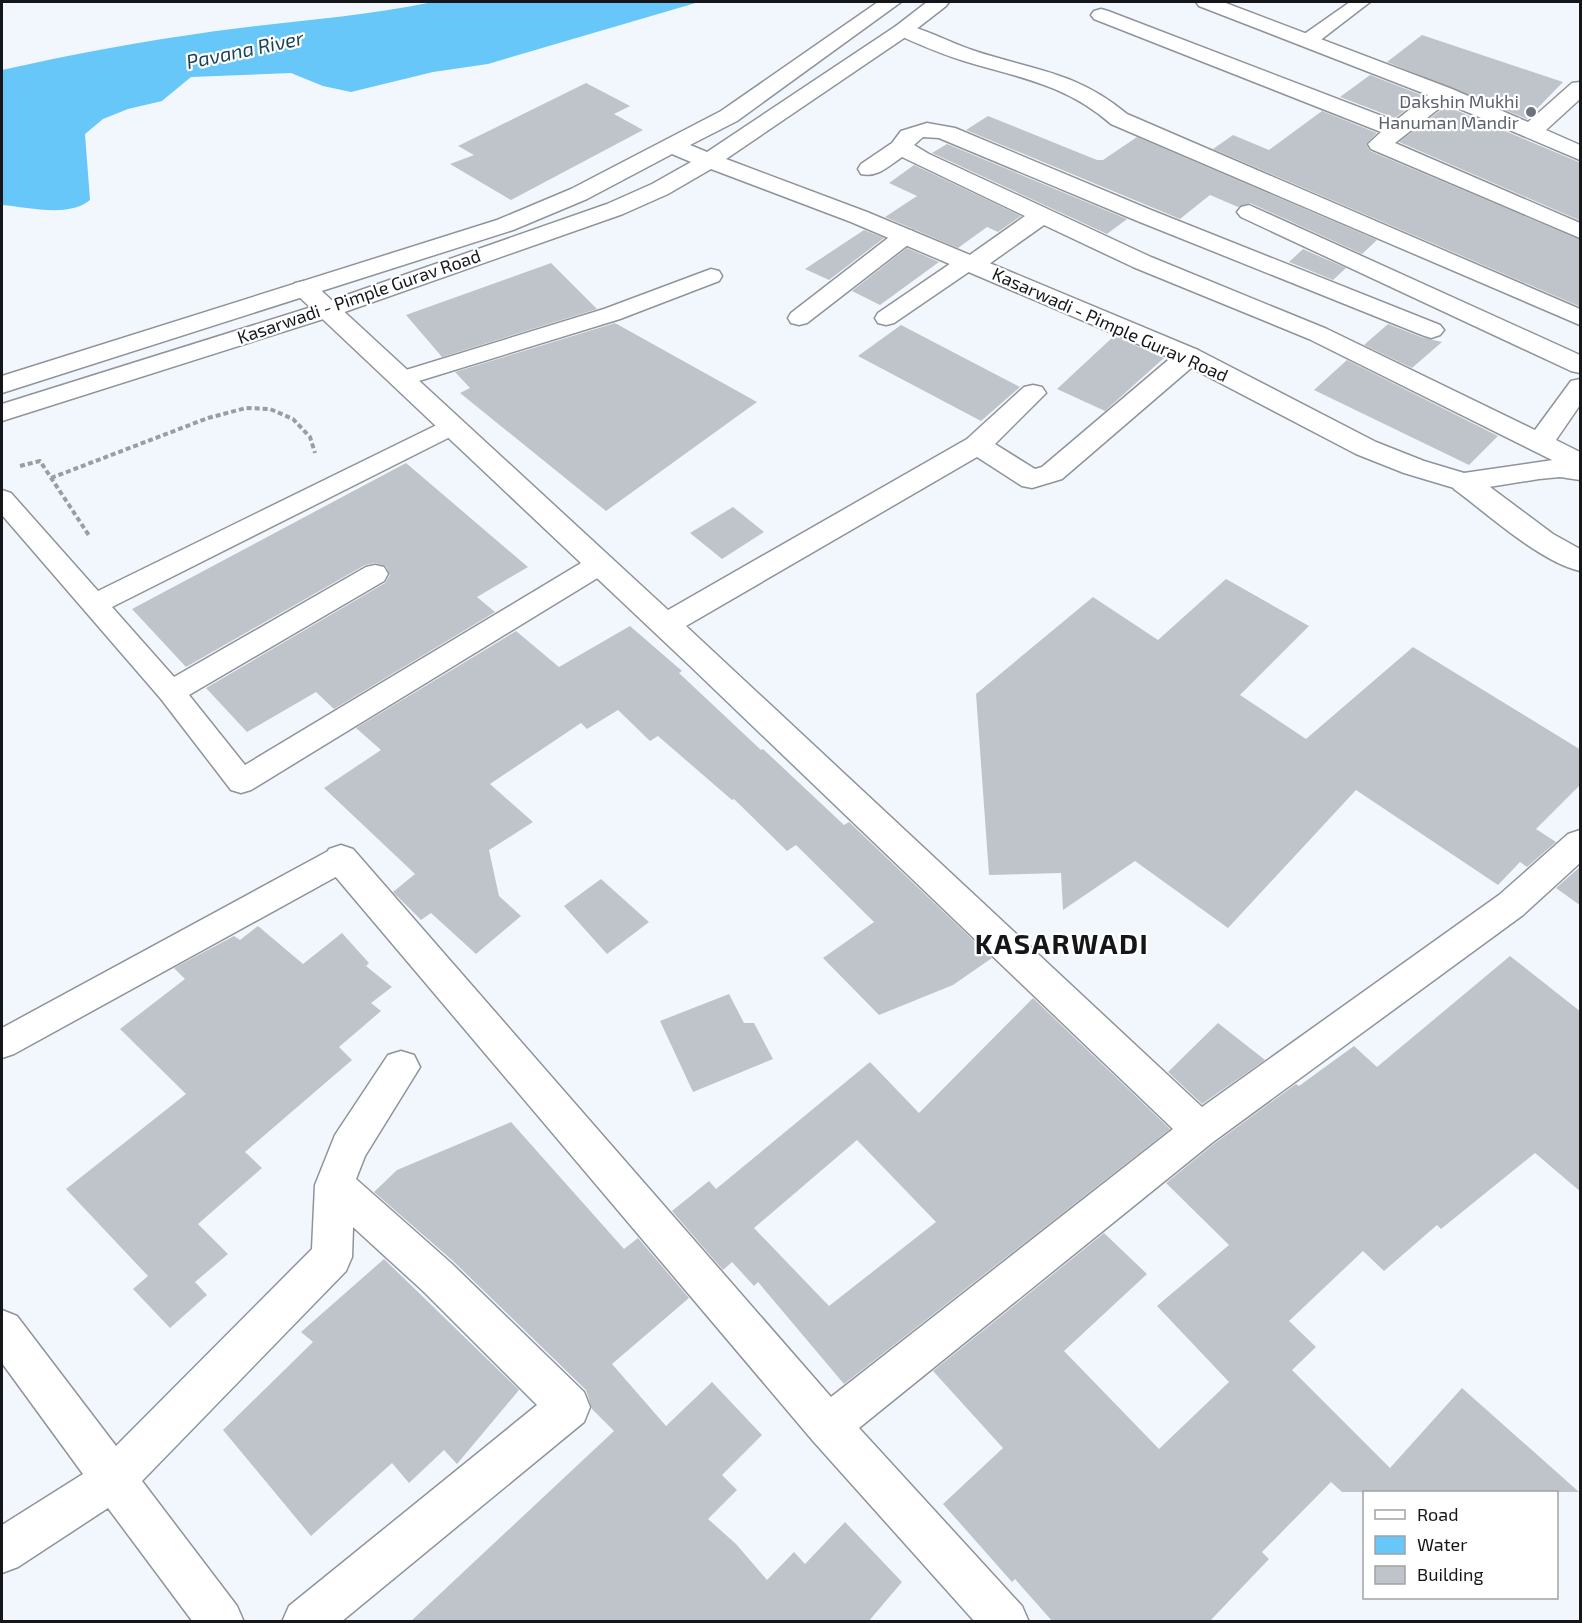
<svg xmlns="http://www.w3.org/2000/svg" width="1582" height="1623" font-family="'Exo 2',sans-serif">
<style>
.water{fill:#67c7f8}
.building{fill:#bfc4ca;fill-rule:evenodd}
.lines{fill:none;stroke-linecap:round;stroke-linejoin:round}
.service-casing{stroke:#8f939a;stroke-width:3}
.minor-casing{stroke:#8f939a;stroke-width:3}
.tertiary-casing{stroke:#8f939a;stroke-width:3}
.path{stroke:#9a9da2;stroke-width:4;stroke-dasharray:5 3;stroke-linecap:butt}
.service{fill:#fff;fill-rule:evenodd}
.minor{fill:#fff;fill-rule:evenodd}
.tertiary{fill:#fff;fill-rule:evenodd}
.worship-dot{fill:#6b7280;stroke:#fff;stroke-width:2}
.labels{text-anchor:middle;stroke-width:4.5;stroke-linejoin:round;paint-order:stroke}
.far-worship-label{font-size:18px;fill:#5b616d;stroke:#fff;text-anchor:end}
.far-street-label{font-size:18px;fill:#151619;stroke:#fff}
.far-water-label{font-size:20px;font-style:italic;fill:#1a4358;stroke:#fff}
.district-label{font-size:28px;font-weight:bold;letter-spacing:1.5px;fill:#151619;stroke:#fff}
</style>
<rect width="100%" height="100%" fill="#f2f7fe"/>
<path class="water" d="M433 2H699L488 64 433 72 351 92 323 86 291 73 191 77 162 101 128 109 103 119 85 134 90 200C68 218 28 207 2 205V70C73 54 144 41 216 31 289 21 361 17 433 2Z"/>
<path class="building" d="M1422 35 1563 82 1527 119 1387 62Z
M1370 75 1424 96 1395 118 1340 97Z
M586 83 630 106 614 114 643 130 511 200 450 164 474 155 458 146Z
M1446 106 1581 163V221L1399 142Z
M1322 111 1377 133 1366 144 1370 151 1581 240V307L1213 149 1233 135 1269 150Z
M988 116 1097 160H1103L1137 137 1377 240 1362 254 1250 203 1238 207 1210 195 1180 219 966 130Z
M947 144 1127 219 1107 234 932 153Z
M914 165 1021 216 998 232 987 227 958 248 885 217 917 196 889 183Z
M864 230 884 238 829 280 805 269Z
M907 248 939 262 880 305 852 291Z
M1303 249 1346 268 1333 280 1289 262Z
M551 263 597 309 442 357 406 315Z
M615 323 757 402 606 511 460 393 470 388 455 372Z
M1388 324 1421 337 1442 342 1412 368 1364 345Z
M901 325 1020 387 981 421 858 356Z
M1114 336 1164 358 1105 411 1057 389Z
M1347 360 1498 436 1469 465 1314 390Z
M406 463 528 567 477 597 495 612 334 709 316 692 247 732 206 688 385 583 390 575 386 566 375 563 365 565 186 667 132 609Z
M733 507 764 532 722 559 690 533Z
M1226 579 1309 626 1240 695 1306 739 1413 647 1581 750V784L1536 829 1556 842 1527 867 1520 862 1498 885 1356 790 1228 928 1135 861 1063 910 1061 873 989 875 976 694 1093 597 1158 640Z
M630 626 682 671 679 673 761 750 763 749 844 825 849 822 992 958 953 985 879 1015 823 958 874 922 796 845 787 851 734 799 732 800 658 736 650 741 618 710 587 729 581 723 490 784 533 822 489 850 499 896 521 916 476 954 431 913 421 920 393 892 415 874 324 788 381 750 356 728 516 631 559 667Z
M1581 866V906L1556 888Z
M601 879 649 922 607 954 564 906Z
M258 926 303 964 342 933 369 963 366 966 392 987 371 1003 381 1011 339 1047 352 1060 245 1152 262 1168 198 1224 228 1254 195 1282 207 1295 170 1328 133 1289 148 1276 66 1189 186 1094 120 1029 185 979 174 968 234 936 240 940Z
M1510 956 1581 1012V1192L1535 1153 1441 1229 1437 1225 1384 1271 1363 1251 1289 1321 1316 1347 1292 1370 1390 1468 1462 1388 1579 1492H1342L1331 1482 1262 1552 1269 1559 1209 1622H1053L1015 1579 1012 1582 943 1504 1003 1448 933 1371 1104 1233 1147 1274 1064 1351 1159 1449 1229 1382 1157 1306 1229 1245 1166 1183 1214 1144 1296 1084 1299 1086 1354 1046 1377 1067Z
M729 994 744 1023H754L773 1059 693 1092 660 1021Z
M1033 998 1170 1129 844 1384 758 1282 754 1286 732 1262 723 1270 672 1211 709 1181 716 1189 870 1062 919 1113ZM857 1140 936 1222 829 1306 754 1228Z
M1218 1023 1265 1060 1202 1104 1168 1072Z
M511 1122 624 1249 638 1238 689 1298 612 1364 666 1426 712 1382 762 1435 722 1475 737 1490 708 1519 736 1544 767 1580 794 1552 805 1564 845 1522 902 1582 868 1622H410L614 1431 592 1409 586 1390 453 1261 374 1192 397 1170Z
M384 1259 519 1390 457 1464 444 1450 409 1483 392 1463 311 1536 223 1430 313 1342 301 1332Z"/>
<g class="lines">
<g class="service-casing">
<path id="service" d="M1350 2H1370L1314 45H1300L1297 41 1300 37Z
M905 229 913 231 916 236 913 241 807 323 799 325 791 323 788 318 791 313 897 231Z
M968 255 976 257 979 262 976 267 894 323 886 325 878 323 875 318 878 313 960 257Z
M711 269 719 271 722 276 719 281 620 319 409 384 401 386 393 384 389 379 393 374 604 309Z
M451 418 460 420 463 426 460 432 112 607 174 677 366 567 375 565 384 567 388 574 384 581 189 695 245 765 591 557 600 555 609 557 613 564 609 571 251 790 241 793 231 790 161 699 2 515V490L11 493 98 591Z
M341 847 352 850 356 859 352 868 14 1054 2 1058V1028L330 850Z"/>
</g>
<g class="minor-casing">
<path id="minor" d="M1196 2H1223L1452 89 1528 122 1572 83 1580 82V99L1546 130 1580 145V160L1446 103 1395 143 1580 223V238L1371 149 1368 144 1381 132 1094 19 1091 15 1094 11 1101 9 1108 11 1395 121 1428 95 1199 6Z
M903 24C927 30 949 42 972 50 1031 70 1076 71 1127 114L1580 309V325L1111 124C1065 84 1020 78 964 61 941 54 918 44 896 34L893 30 896 26Z
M927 123 955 128 1151 210 1440 325 1444 330 1440 335 1431 338 1422 335 1135 220 939 138 923 137 914 145 929 154 1151 257 1327 329 1535 430 1571 381 1580 379V405L1556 440 1580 452V472L1570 469 1309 339 1133 267 1044 225 982 269 973 271 964 269 961 264 964 259 1025 216 902 157C889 166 877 178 861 174L858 169 861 164 892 143 901 131Z
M1249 205 1580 355V373L1571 371 1241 217 1237 212 1241 207Z
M304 281 313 283 668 610 967 439 1024 387 1033 385 1042 387 1046 393 995 444 1035 469 1042 467 1180 350 1189 348 1198 350 1202 356 1198 362 1062 479 1032 488 1022 486 977 457 686 626 1202 1107 1499 895 1568 834 1580 830V863L1523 915 1213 1142 859 1428 1022 1606 1029 1622H975L813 1441 329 869 324 859 329 849 341 845 353 849 831 1397 1173 1129 689 665 295 293 292 288 295 283Z
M1464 473 1474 475 1553 534 1580 549V571C1540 562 1488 514 1454 489L1450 482 1454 475Z
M401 1051 414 1055 420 1067 365 1156 356 1179 451 1263 584 1392 590 1407 584 1422 341 1622H282L289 1606 537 1405 423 1291 353 1227 352 1257 346 1271 142 1481 237 1606 244 1622H193L108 1508 18 1567 2 1573V1525L83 1474 2 1363V1310L17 1316 116 1446 312 1249 315 1185 335 1135 388 1055Z"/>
</g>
<g class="tertiary-casing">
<path id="tertiary" d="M878 2H901L737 121 690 145 707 152 896 26 927 2H949L946 6 910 34 726 159 867 212 1198 350 1376 442 1424 461 1464 473 1560 459 1580 462V480L1560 477 1539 479 1464 491 1404 473 1356 454 1180 362 851 222 711 169 668 194 623 214 336 315 2 421V404L318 305 607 204 652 184 691 162 672 154 587 199 513 230 2 393V376L497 220 571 189 721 111Z"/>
</g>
<path class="path" d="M20 466 40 461 90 537
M51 478 208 418 246 408 270 409 293 419 310 437 315 453"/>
<use href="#service" class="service"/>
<use href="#minor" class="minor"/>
<use href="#tertiary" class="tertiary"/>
</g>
<circle class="worship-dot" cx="1531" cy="112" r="6"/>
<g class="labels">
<g class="far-worship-label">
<text x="1519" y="108">Dakshin Mukhi<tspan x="1519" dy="21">Hanuman Mandir</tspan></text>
</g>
<g class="far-street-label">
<text transform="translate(359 297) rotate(-19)" y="6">Kasarwadi - Pimple Gurav Road</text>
<text transform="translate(1110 325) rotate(24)" y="6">Kasarwadi - Pimple Gurav Road</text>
</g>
<g class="far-water-label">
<text transform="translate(245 50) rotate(-12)" y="7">Pavana River</text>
</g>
<g class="district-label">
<text x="1062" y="954">KASARWADI</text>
</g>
</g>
<rect width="1582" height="1623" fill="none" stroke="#151619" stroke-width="6"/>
<rect x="1363" y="1491" width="195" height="108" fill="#ffffff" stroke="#a1a2a3" stroke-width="1.5"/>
<rect x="1375" y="1510" width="30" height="9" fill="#ffffff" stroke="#a1a2a3" stroke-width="1.5"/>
<text x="1417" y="1521" font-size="18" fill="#151619">Road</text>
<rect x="1375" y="1536" width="30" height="18" fill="#67c7f8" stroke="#a1a2a3" stroke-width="1.5"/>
<text x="1417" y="1551" font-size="18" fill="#151619">Water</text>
<rect x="1375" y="1566" width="30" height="18" fill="#bfc4ca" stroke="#a1a2a3" stroke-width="1.5"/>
<text x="1417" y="1581" font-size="18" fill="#151619">Building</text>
</svg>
